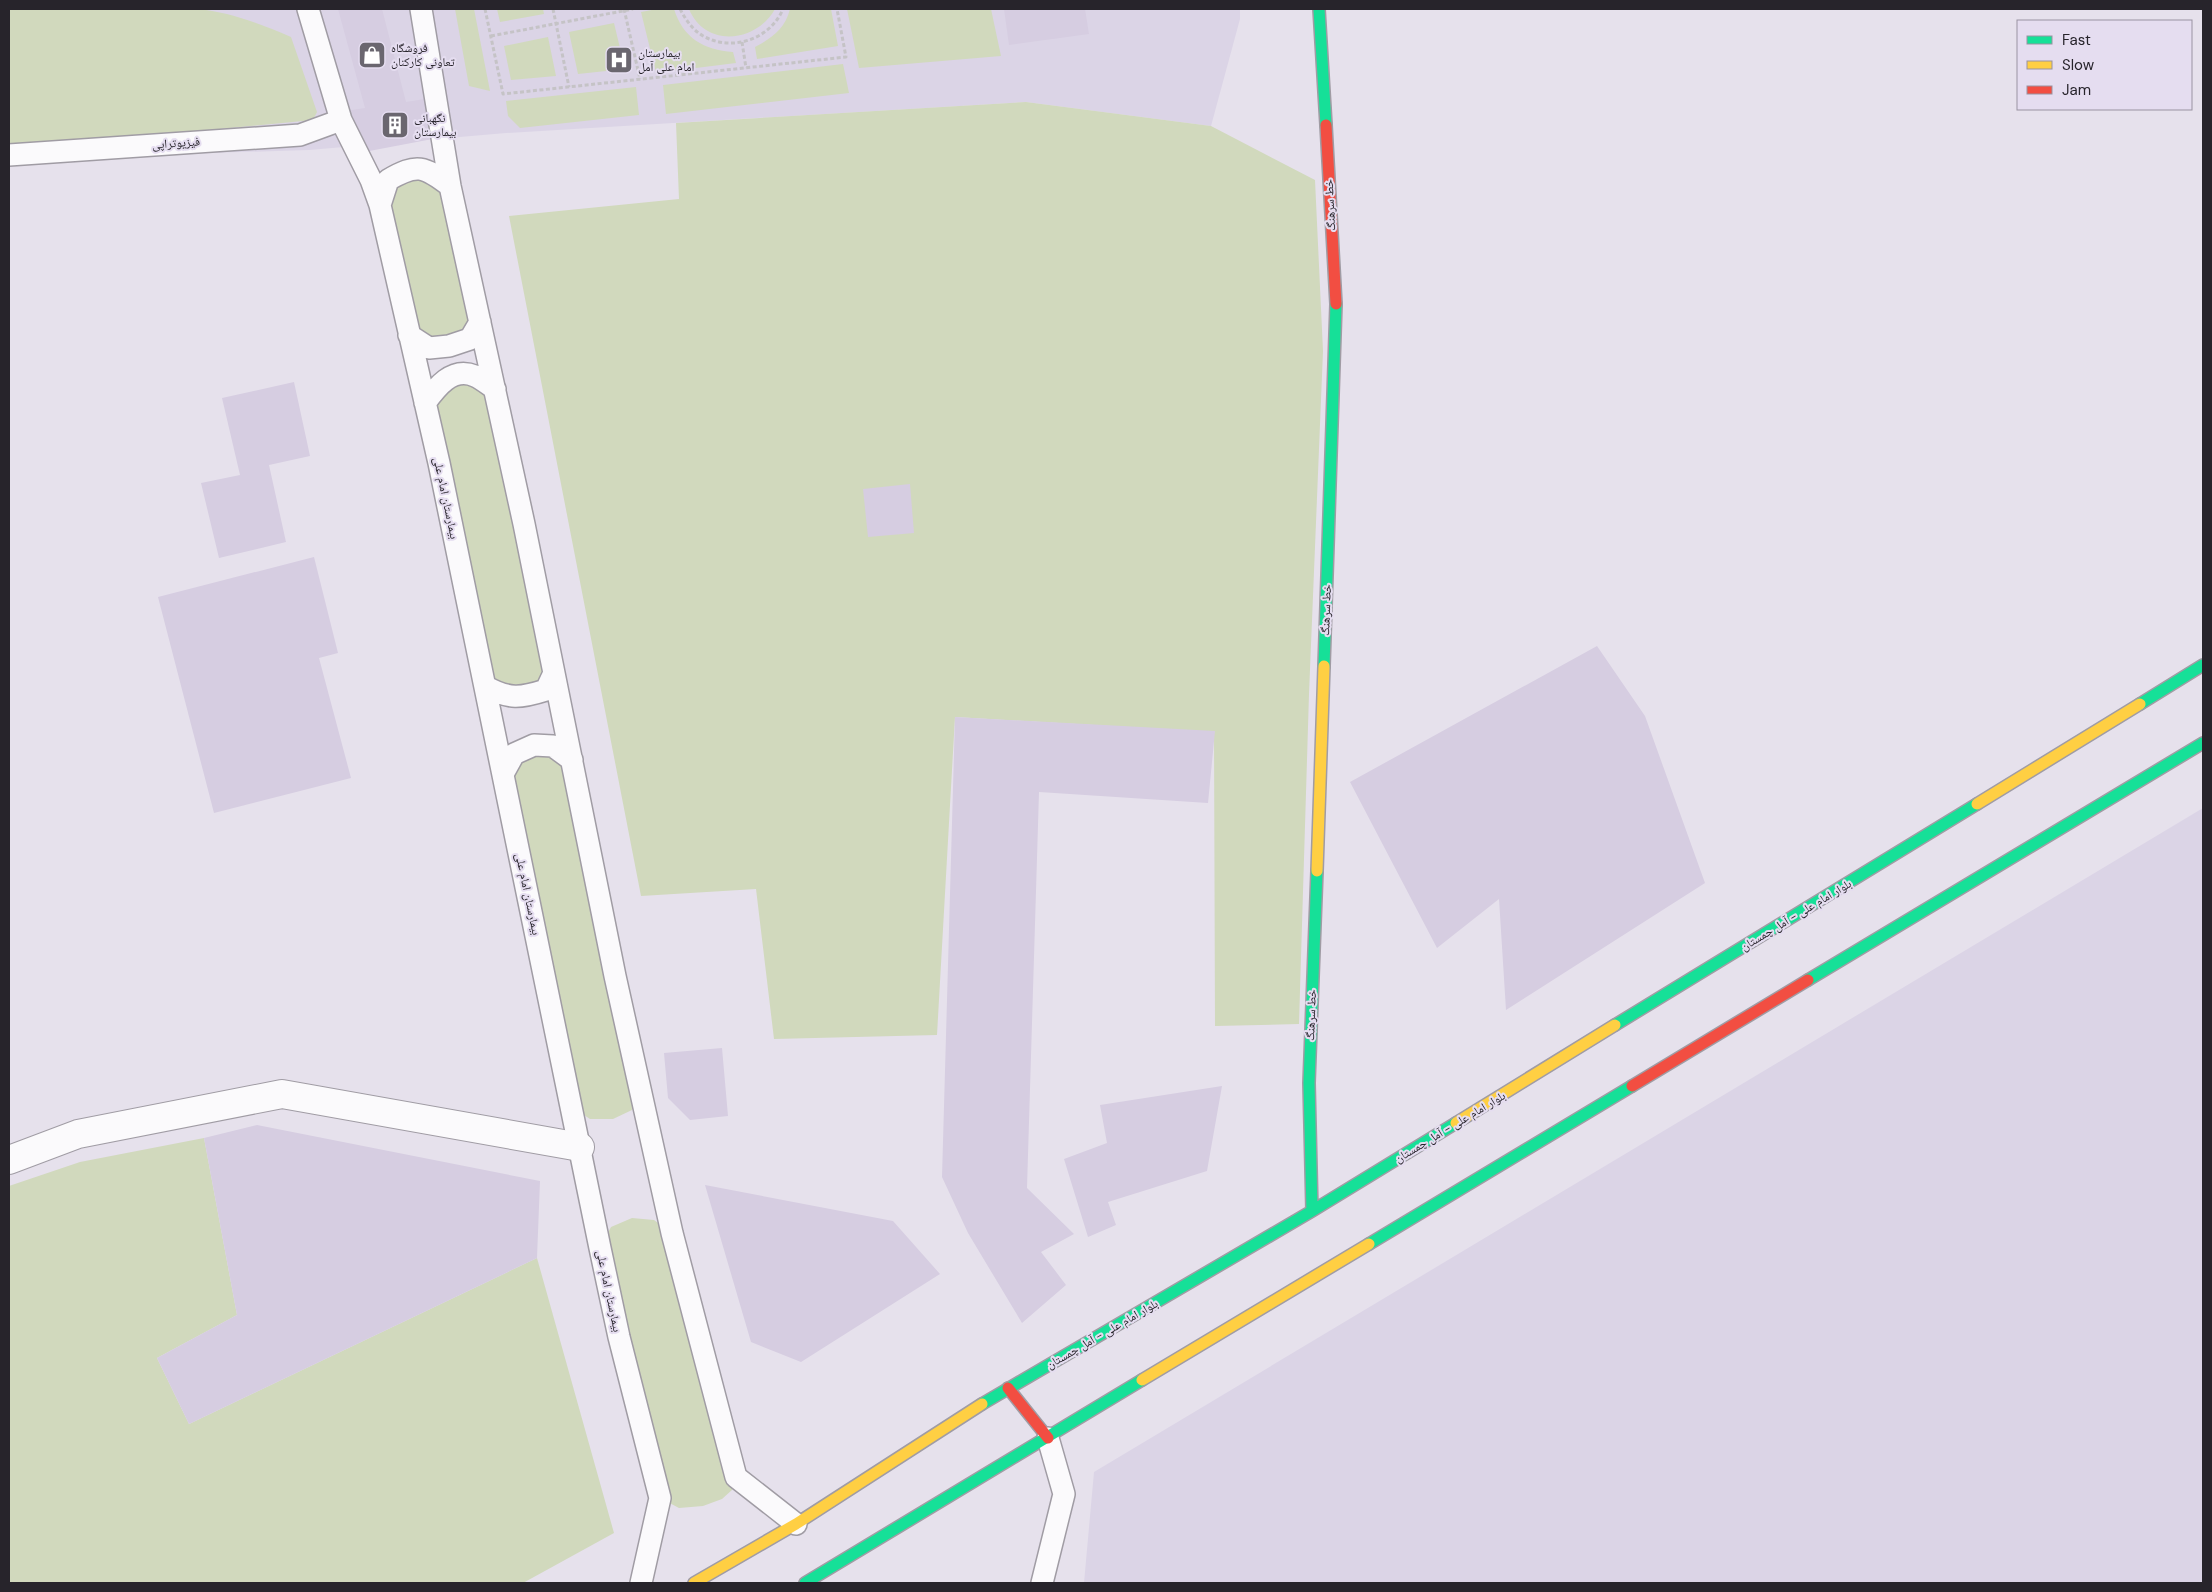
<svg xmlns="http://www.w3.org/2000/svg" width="2212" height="1592" font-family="'DM Sans','Noto Naskh Arabic',sans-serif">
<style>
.built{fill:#dbd4e6}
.green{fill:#d1d9bd}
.building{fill:#d6cde1}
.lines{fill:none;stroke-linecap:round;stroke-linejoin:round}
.lane-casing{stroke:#a09ca4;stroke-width:24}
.street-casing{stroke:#a09ca4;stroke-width:30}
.fast-casing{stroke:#a09ca4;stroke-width:14}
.slow-casing{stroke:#a09ca4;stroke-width:14}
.jam-casing{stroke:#a09ca4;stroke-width:14}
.path{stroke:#c5c3c6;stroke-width:3;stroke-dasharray:4 2.5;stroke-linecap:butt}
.lane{stroke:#fbfafc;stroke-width:21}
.street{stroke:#fbfafc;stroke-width:28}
.fast{stroke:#16e098;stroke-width:11}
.slow{stroke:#ffcf43;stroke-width:11}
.jam{stroke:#f24e42;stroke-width:11}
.labels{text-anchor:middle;stroke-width:4;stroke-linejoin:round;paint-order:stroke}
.poi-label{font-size:12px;fill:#27242b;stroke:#e5ddf0;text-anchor:start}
.street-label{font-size:12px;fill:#27242b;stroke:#e5ddf0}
</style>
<rect width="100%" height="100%" fill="#e6e1ec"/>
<path class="built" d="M9 9H1240V19L1211 126 1026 102 506 133 309 150 9 159Z
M2203 808V1583H1084L1094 1472Z"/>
<path class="green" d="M9 9H197C230 12 261 24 291 37L317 112 313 120 9 149Z
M455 9H474L490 91 469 86Z
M497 9H543L544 14 500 22Z
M657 9H674C683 38 704 50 733 52L736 63 656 73 641 12Z
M689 9H775C756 43 705 48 689 9Z
M790 9H831L838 46 757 59 755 47C772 38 785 29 790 9Z
M847 9H991L1001 56 859 68Z
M614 23 625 69 578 74 569 32Z
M548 37 556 76 511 80 504 46Z
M843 64 849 93 666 114 663 85Z
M636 87 639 115 520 128 508 116 506 101Z
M1026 102 1211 126 1315 180 1323 351 1309 694 1299 1024 1215 1026 1214 732 955 717 937 1035 774 1039 756 889 641 896 509 216 679 199 676 123Z
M407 169 450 186 480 322 449 346 409 335 380 205Z
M457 375 495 389 546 690 485 686 425 403Z
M534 745 572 760 642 1093 632 1110 613 1119H590L572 1107 503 774Z
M204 1138 237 1315 157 1358 189 1424 537 1258 614 1533 523 1583H9V1186L80 1162Z
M632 1218 654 1220 672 1233 736 1477 732 1490 722 1499 703 1506 679 1508 660 1498 600 1248 611 1227Z"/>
<path class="building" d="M338 9H382L406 102 437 97 443 137 364 152 345 111 365 108Z
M1004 9H1085L1089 34 1009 45Z
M294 382 310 456 269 465 286 542 219 558 201 483 240 475 222 398Z
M910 484 914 533 868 537 863 489Z
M314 557 338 653 319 658 351 778 214 813 158 597Z
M1597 646 1645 716 1705 883 1506 1010 1499 899 1437 948 1350 782Z
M955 717 1215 731 1208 803 1039 792 1027 1188 1074 1234 1041 1252 1066 1285 1022 1323 968 1233 942 1177Z
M722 1048 728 1116 690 1120 668 1098 664 1053Z
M1222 1086 1207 1171 1108 1202 1116 1225 1088 1237 1064 1159 1107 1143 1100 1105Z
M257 1125 540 1181 537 1258 189 1424 157 1358 237 1315 204 1138Z
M705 1185 893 1221 940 1274 801 1362 751 1342Z"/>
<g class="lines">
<g class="lane-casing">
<path id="lane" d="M308 9 341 120 371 180 380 205 439 463 600 1248 619 1337 660 1498 641 1583
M421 9 450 186 524 524 615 976 672 1233 736 1477 796 1524
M9 155 300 135 341 120
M380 205 388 180C417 163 424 166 450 186
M409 335 429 348 449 346 470 339 480 322
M425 403C436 388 452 366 475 376 482 379 489 385 495 389
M485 686C509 700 521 698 546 690L554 673
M503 774 514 754 534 745 553 746 572 760
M1042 1583 1064 1494 1048 1438"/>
</g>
<g class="street-casing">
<path id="street" d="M9 1160 78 1134 282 1094 580 1147"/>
</g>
<g class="fast-casing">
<path id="fast" d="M1319 9 1326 125
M1324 666 1336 304
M2140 704 2203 665
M1808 980 2203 743
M1615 1025 1977 804
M1312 1211 1309 1083 1317 871
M1369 1244 1632 1086
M982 1404 1312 1211 1456 1123
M805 1583 1142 1380"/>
</g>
<g class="slow-casing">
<path id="slow" d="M1977 804 2140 704
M1317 871 1324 666
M1456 1123 1615 1025
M1142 1380 1369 1244
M694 1583 796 1524 982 1404"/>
</g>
<g class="jam-casing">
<path id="jam" d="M1326 125 1336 304
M1632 1086 1808 980
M1008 1388 1048 1438"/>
</g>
<path class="path" d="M485 9 503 94 846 57 837 9
M553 9 569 87
M624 9 640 79
M680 9C686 20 693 31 705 37 734 52 771 38 783 9
M491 36 633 9
M742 42 746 68"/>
<use href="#lane" class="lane"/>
<use href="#street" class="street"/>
<use href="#fast" class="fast"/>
<use href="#slow" class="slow"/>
<use href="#jam" class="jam"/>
</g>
<defs>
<g id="shop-square" transform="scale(1.4375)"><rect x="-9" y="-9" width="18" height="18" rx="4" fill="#6a666f" stroke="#e5ddf0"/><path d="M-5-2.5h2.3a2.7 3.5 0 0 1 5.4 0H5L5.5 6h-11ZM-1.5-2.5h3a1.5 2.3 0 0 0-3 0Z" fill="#fff"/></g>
<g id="hospital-square" transform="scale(1.4375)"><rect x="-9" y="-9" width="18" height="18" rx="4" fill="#6a666f" stroke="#e5ddf0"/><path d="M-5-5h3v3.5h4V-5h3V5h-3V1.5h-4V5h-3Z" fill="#fff"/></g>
<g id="building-square" transform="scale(1.4375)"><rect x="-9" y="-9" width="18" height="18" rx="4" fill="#6a666f" stroke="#e5ddf0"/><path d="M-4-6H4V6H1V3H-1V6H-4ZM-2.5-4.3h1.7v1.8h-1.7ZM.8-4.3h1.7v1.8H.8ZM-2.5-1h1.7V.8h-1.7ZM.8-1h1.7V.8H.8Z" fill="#fff"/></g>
</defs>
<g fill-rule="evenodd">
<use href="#shop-square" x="372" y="55"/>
<use href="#hospital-square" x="619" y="60"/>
<use href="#building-square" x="395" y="125"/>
</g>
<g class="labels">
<g class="poi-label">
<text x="391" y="52">فروشگاه<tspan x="391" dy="14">تعاونی کارکنان</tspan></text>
<text x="638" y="57">بیمارستان<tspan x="638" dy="14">امام علی آمل</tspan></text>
<text x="414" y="122">نگهبانی<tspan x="414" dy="14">بیمارستان</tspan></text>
</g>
<g class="street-label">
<text transform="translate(176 143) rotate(-4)" y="4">فیزیوتراپی</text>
<text transform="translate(1330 205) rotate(-93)" y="4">خط سرهنگ</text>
<text transform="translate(446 498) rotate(78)" y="4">بیمارستان امام علی</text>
<text transform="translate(1326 610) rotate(-88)" y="4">خط سرهنگ</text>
<text transform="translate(528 894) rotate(78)" y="4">بیمارستان امام علی</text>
<text transform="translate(1796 915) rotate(-31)" y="4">بلوار امام علی - آمل چمستان</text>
<text transform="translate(1311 1015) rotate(-88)" y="4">خط سرهنگ</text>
<text transform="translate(1450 1127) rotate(-31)" y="4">بلوار امام علی - آمل چمستان</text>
<text transform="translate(609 1291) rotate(78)" y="4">بیمارستان امام علی</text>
<text transform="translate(1102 1334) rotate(-30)" y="4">بلوار امام علی - آمل چمستان</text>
</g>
</g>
<rect width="2212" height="1592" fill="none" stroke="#27242b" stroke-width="20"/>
<rect x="2017" y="20" width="175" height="90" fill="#e5ddf0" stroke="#9993a1"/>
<rect x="2027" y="36" width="25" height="8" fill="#16e098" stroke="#9993a1"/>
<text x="2062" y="45" font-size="15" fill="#27242b">Fast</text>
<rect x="2027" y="61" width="25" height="8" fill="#ffcf43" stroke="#9993a1"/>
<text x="2062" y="70" font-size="15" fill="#27242b">Slow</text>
<rect x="2027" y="86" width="25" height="8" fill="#f24e42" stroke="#9993a1"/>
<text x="2062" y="95" font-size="15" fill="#27242b">Jam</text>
</svg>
